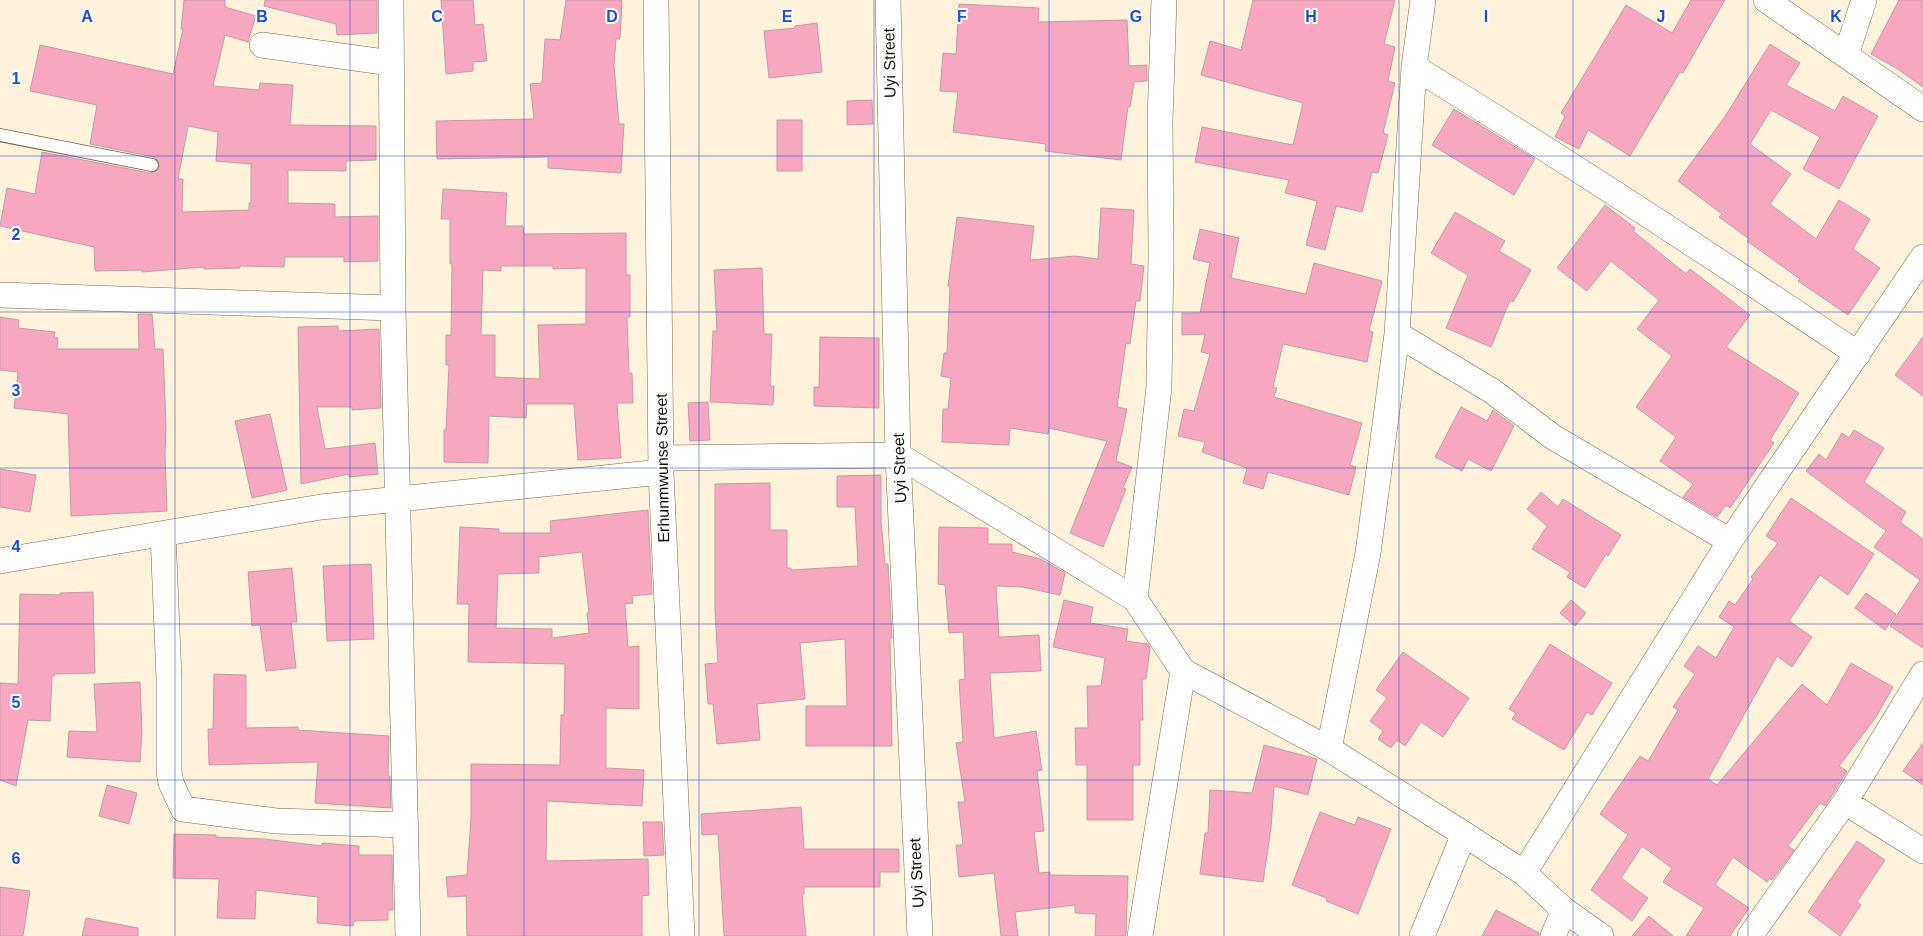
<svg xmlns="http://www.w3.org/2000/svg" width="1923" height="936" font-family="Arial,sans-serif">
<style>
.building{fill:#f8a7c1;stroke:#c09da8;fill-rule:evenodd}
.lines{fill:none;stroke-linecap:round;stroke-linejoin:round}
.service-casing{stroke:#776a4f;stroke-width:14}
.minor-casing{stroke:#776a4f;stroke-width:26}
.service{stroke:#fff;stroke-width:12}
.minor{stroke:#fff;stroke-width:25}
.grid{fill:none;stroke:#1d4ed8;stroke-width:1;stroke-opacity:0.55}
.labels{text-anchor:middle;stroke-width:4;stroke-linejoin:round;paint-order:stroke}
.street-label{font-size:16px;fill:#181308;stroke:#fff}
.grid-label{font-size:16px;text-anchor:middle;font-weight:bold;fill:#1d4ed8;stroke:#fff;stroke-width:4;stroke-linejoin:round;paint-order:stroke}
</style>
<rect width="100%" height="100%" fill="#fef2da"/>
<path class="building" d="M184 0H225V7L256 16 248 42 225 35 213 86 259 90 260 83 293 85 290 125 376 126V160L346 161V171L288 170V203L335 204V217L378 216V261L344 262V257H285L284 267 240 266V268L204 269V267L142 272V270L95 271 94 247 0 226 7 188 35 194 42 152 150 173 158 170 159 162 154 157 90 144 97 105 30 91 40 45 173 74 183 29H181ZM188 126 218 132 216 161 251 164V203H249V210L182 212 183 179H178Z
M265 0H377V33L337 35 336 24 264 6Z
M441 0H473L475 25 483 24 487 61 473 62V71L446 74Z
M566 0H622L620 39H616L614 65 619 124H624L621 173 548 168V157L437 159 436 121 534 119 530 84 542 83 545 39 560 40Z
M1253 0H1395L1384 44 1395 47 1388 81 1395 83 1383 133 1388 135 1378 173 1372 172 1362 212 1336 206 1325 250 1306 245 1317 201 1285 193 1289 180 1195 162 1202 127 1293 145 1303 103 1201 75 1210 41 1241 50Z
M1691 0H1725L1683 73 1680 72 1630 156 1588 130 1579 149 1555 137 1565 116 1561 113 1626 5 1672 33Z
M1899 0H1923V87L1896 68 1871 54Z
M959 4 1039 8 1038 22 1127 20 1129 66 1147 65V81L1134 82 1130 107H1128L1121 160 1045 151 1046 144 953 132 958 92 940 91 943 53 956 54Z
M817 23 822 72 769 78 764 31 795 28V26Z
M1770 44 1800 63 1786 85 1835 111 1843 96 1878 116 1839 189 1803 169 1820 137 1771 110 1750 144 1791 174 1770 204 1816 239 1839 200 1870 219 1853 249 1880 268 1848 315 1798 281 1800 279 1747 241 1749 239 1719 217 1722 214 1678 181 1726 115Z
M872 100 873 124 847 125V101Z
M1454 109 1535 159 1514 195 1432 145Z
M777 120H802V171H777Z
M443 189 507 193 505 226H523L524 234 626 233V275H630V317H627L629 373H632L633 403H617L621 458 578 460 574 404H527L526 418 489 416 488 463 444 462V430H446L449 365H446V335H451L452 264H450V219H441ZM501 266H553V269L586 268V324L538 325 540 379 495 377V335H481L483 270 501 271Z
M1605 205 1635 228 1633 231 1686 274 1690 269 1750 315 1726 347 1799 393 1770 440 1774 443 1730 508 1726 505 1717 517 1683 497 1693 484 1660 461 1676 437 1636 407 1672 356 1637 329 1659 300 1611 261 1587 291 1557 268Z
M1101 208 1134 210 1131 264 1144 266 1140 301H1136L1130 344 1126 343 1117 407 1127 409 1116 461 1132 467 1123 488 1126 489 1103 547 1070 533 1107 441 1049 428 1048 434 1010 428 1009 445 942 442 943 409H948L951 378 941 376 944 353H947L950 287 948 286 957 217 1034 226 1030 260 1075 256 1098 259Z
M1455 212 1505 241 1499 251 1531 270 1513 302 1510 300 1491 347 1446 328 1468 275 1431 253Z
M1200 229 1239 238 1231 278 1306 294 1314 263 1382 281 1369 331 1373 332 1367 362 1283 344 1273 387 1277 388 1274 397 1362 423 1350 465 1356 467 1349 495 1268 472 1263 489 1243 483 1247 468 1202 452 1205 442 1178 436 1184 409 1194 411 1210 354 1201 352 1205 334 1182 335V313H1200L1210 263 1193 259Z
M762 268 764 334H772L770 386H774L773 405 710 402 713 331H717L714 270Z
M138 314H152L155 349H163L166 426 165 455 167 511 71 516 68 414 14 408 18 372 0 370V317L19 320 18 328 55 332 54 337 58 338 57 349H139Z
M338 326V331L379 329 381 408 352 410V407H317L325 449 375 443 378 474 349 477V474L301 484 298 327Z
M820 337 879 338V408L814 406V387H819Z
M1923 337V396L1895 375Z
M708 402 710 440 690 441 688 403Z
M1461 407 1487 421 1493 410 1514 426 1491 471 1468 459 1462 471 1435 457Z
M270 414 287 490 252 498 235 421Z
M1854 430 1884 448 1864 482 1906 512 1900 522 1923 539V648L1890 626 1920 580 1874 547 1886 531 1806 471 1819 454 1826 460 1842 433 1849 438Z
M0 469 36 475 30 512 0 507Z
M881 475V521L885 564H888L892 638H890L892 746H806V706H847L845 639 800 643 805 699 757 704 760 740 717 744 713 704H708L705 664 718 663 715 611V484L770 483V530H787V568H791V570L858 566 855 507H837V476Z
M1541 492 1558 507 1563 499 1621 535 1608 556 1606 554 1585 588 1567 577 1570 572 1532 549 1547 526 1527 509Z
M1791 498 1874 554 1848 595 1820 575 1789 621 1812 637 1792 667 1777 656 1708 779 1717 785 1802 684 1827 705 1851 663 1893 687 1876 717 1839 766 1847 771 1833 794 1825 806 1820 803 1788 846 1794 850 1772 880 1770 878 1767 882 1733 857 1715 885 1749 908 1730 936H1686L1704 908 1663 882 1672 868 1642 846 1621 878 1648 898 1632 921 1591 890 1628 835 1600 814 1640 756 1648 761 1678 710 1673 707 1695 674 1684 666 1698 646 1716 658 1734 627 1719 617 1729 601 1735 605 1753 579 1751 577 1778 543 1766 536Z
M648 510 652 594 632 596 633 603 625 604 628 647 639 646V709L606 708V768L644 770 642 806 547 801 546 861 648 859 649 895 642 896V936H467L466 896 448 897 446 877 467 875 471 818V764L560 765 561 715H564L565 664 468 662 469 604H457L460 527 499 529V533H551L550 521ZM582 552 589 613H587L589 633 552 638V629L496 628 498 574 539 573V557Z
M939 527 988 528V544H1012V552L1041 559 1065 573 1060 595 1022 587 996 586 999 637 1039 635 1041 671 990 673 994 738 1036 731 1042 770 1037 771 1044 831 1034 832 1039 873 1050 872V875L1128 876 1126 936H1095L1096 914 1075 913V905L1015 912 1018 936H1001L994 873 959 877 956 845H963L958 802H965L956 743 963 742 959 680 965 679 963 632 949 633 945 585 938 584Z
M371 564 374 639 327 641 323 566Z
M292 568 297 622H291L296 668 266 671 260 625 252 626 248 572Z
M93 592 95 673 54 674V676H52L50 721 28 720 16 786 0 780V683L18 684 20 594 60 595V593Z
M1866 593 1896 614 1885 630 1855 608Z
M1064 600 1093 607 1090 623 1128 629 1126 641 1148 644 1150 648 1146 679H1142L1143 720H1140V765H1133V820H1087V765H1076L1075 728H1088L1087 686H1101L1105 658 1053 647Z
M1571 600 1586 613 1575 626 1560 613Z
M1550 644 1612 683 1592 715 1587 712 1564 750 1512 719 1516 713 1509 709Z
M1403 652 1469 698 1443 737 1421 722 1405 746 1397 740 1391 748 1378 739 1383 731 1370 721 1387 698 1376 690Z
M214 674 246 675V728L298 727V730L389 736 388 776H390L391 808 315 803 318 762 209 765 208 729H213Z
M140 682 142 732 140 762 67 757 69 731 97 732 94 684Z
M1923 743V785L1903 771Z
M1264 745 1317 759 1308 795 1274 786 1271 828 1263 882 1200 874 1205 833H1208L1210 790 1252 793Z
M107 785 137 793 129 824 99 816Z
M801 807 804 849H899V872H880V887H804V894H802L806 936H724L718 834 702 835 701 814Z
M1320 812 1355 825 1358 817 1391 829 1358 914 1326 901 1327 898 1292 885Z
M643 822H662L664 855 644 856Z
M174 834 216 835V837L264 839 322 846V843L359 846V855H392L393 910H388V920L354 921 353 926 317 923 318 897 256 890 255 919 217 918 219 879 173 878Z
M1857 841 1885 860 1857 902 1861 905 1840 936 1808 912Z
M0 887 30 891 23 936H0Z
M1496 910 1539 933V936H1482Z
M1649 916 1673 936H1632Z
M86 918 138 928V936H82Z"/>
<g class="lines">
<g class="service-casing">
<path id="service" d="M0 135 152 165"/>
</g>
<g class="minor-casing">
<path id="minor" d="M391 0 393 308 408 936
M656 0 661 472 682 936
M888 0 898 455 920 936
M1766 0 1923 109
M262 45 391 63
M1846 55 1864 0
M1414 67C1565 159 1712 256 1858 354
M0 295 393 308
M1397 334 1492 391 1553 437 1730 541
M661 458 898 455 1135 599 1183 671 1329 749 1464 834 1524 873 1564 910 1601 936
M163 534 169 679V772L171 783 183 809 276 821 406 825
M0 561 321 507 661 472
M1135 599 1159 387 1161 254 1160 121 1164 0
M1329 749 1368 553 1397 334 1414 67 1423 0
M1845 802 1923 851
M1524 873 1730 541 1923 257
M1140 936 1183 671
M1422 936 1464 834
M1553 936 1564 910
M1750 936 1845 802 1923 674"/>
</g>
<use href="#service" class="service"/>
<use href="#minor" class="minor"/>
</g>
<path class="grid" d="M175 0V936M350 0V936M524 0V936M699 0V936M874 0V936M1049 0V936M1224 0V936M1399 0V936M1573 0V936M1748 0V936M0 156H1923M0 312H1923M0 468H1923M0 624H1923M0 780H1923"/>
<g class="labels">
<g class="street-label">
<text transform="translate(889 63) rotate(-91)" y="6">Uyi Street</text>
<text transform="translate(662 468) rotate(-91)" y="6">Erhunmwunse Street</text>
<text transform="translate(899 468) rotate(-92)" y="6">Uyi Street</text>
<text transform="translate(916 873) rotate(-93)" y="6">Uyi Street</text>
</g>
</g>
<g class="grid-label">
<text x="87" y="22">A</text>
<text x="262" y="22">B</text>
<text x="437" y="22">C</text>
<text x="612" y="22">D</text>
<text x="787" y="22">E</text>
<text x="962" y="22">F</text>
<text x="1136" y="22">G</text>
<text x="1311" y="22">H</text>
<text x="1486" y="22">I</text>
<text x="1661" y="22">J</text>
<text x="1836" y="22">K</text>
<text x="16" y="84">1</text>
<text x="16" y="240">2</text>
<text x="16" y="396">3</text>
<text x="16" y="552">4</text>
<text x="16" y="708">5</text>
<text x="16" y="864">6</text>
</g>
</svg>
